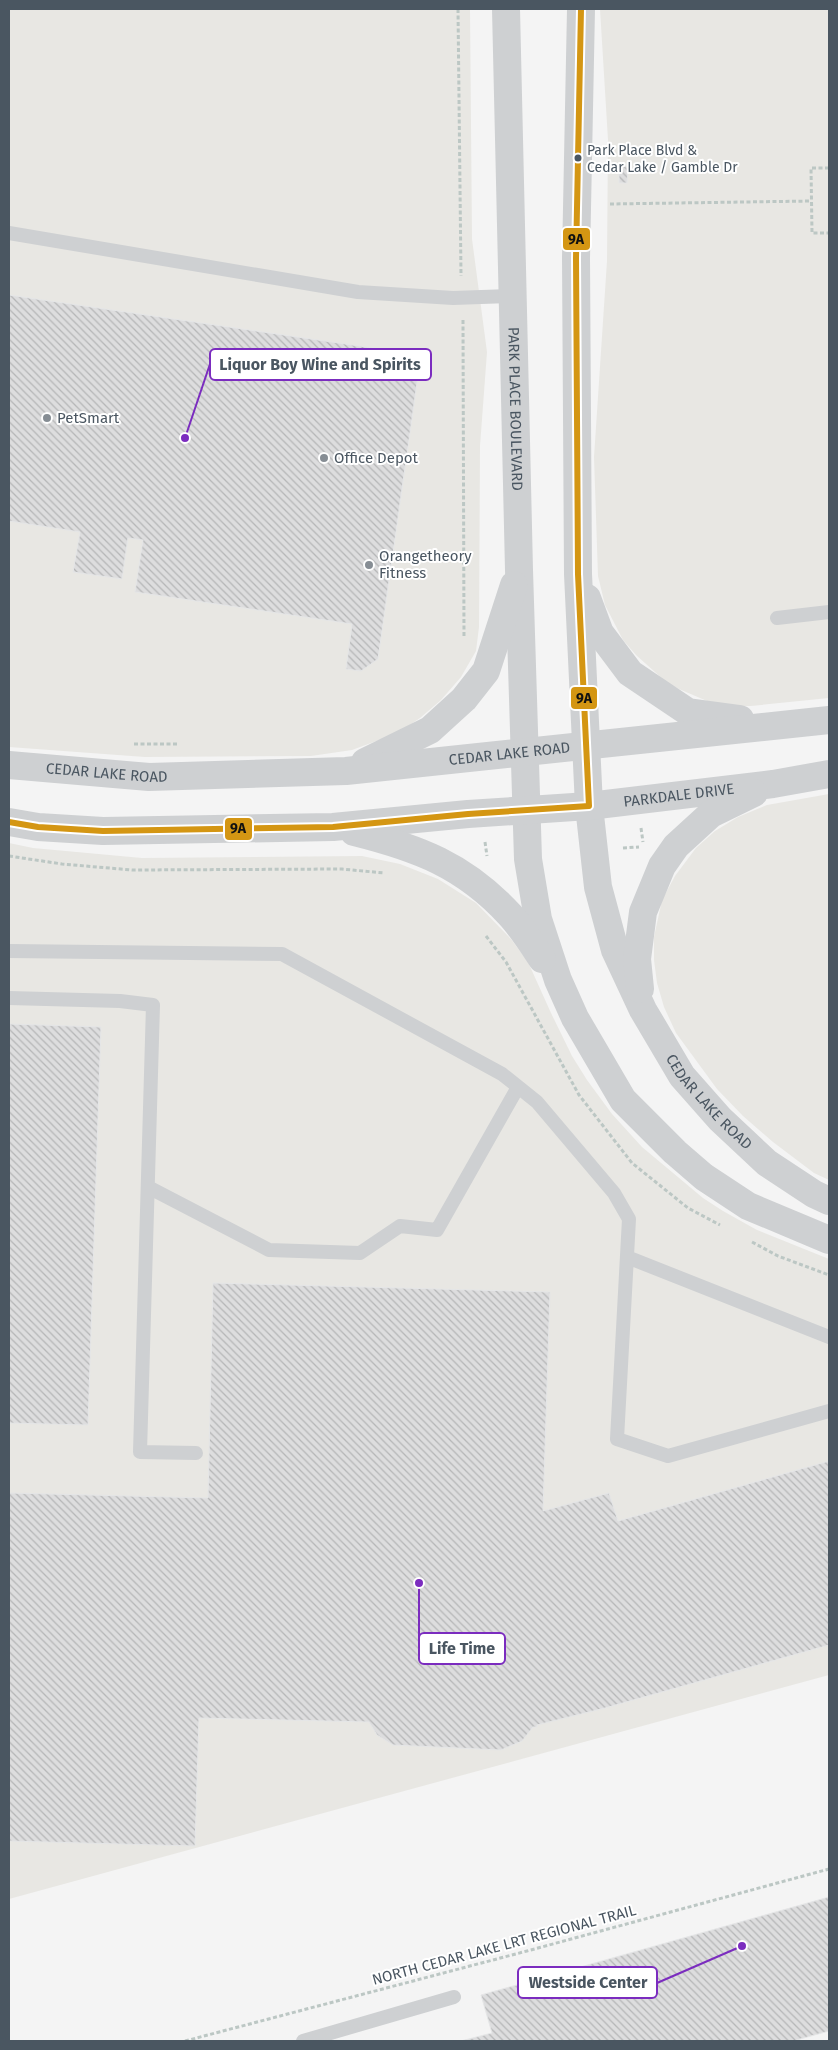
<svg xmlns="http://www.w3.org/2000/svg" width="838" height="2050" font-family="'Fira Sans',sans-serif">
<style>
.commercial{fill:#e8e7e3}
.building{fill:url(#building-back-hatch);stroke:#e5e6e7}
.lines{fill:none;stroke-linecap:round;stroke-linejoin:round}
.path{stroke:#bcc7c4;stroke-width:3;stroke-dasharray:4 2.5;stroke-linecap:butt}
.service{stroke:#ced0d2;stroke-width:14}
.tertiary{stroke:#ced0d2;stroke-width:28}
.bus-1-casing{stroke:#fff;stroke-width:10}
.bus-1{stroke:#d49613;stroke-width:6}
.bus-dot{fill:#4a5661;stroke:#fff;stroke-width:2}
.poi-dot{fill:#868d94;stroke:#fff;stroke-width:2}
.labels{text-anchor:middle;stroke-width:4;stroke-linejoin:round;paint-order:stroke}
.bus-label{font-size:14px;fill:#4a5661;stroke:#fff;text-anchor:start}
.street-label{font-size:15px;fill:#4a5661;stroke:#fff}
.poi-label{font-size:15px;fill:#4a5661;stroke:#fff;text-anchor:start}
.leader{fill:none;stroke:#7b2cbf;stroke-width:2}
.callout-dot{fill:#7b2cbf;stroke:#fff;stroke-width:2}
.callout{fill:#fff;stroke:#7b2cbf;stroke-width:2}
.callout-label{font-size:16px;text-anchor:middle;font-weight:bold;fill:#4a5661}
.line-badge{stroke:#fff;stroke-width:2}
.pale-badge-label{font-size:14px;text-anchor:middle;font-weight:bold;fill:#111}
</style>
<defs>
<pattern id="building-back-hatch" width="6" height="6" patternUnits="userSpaceOnUse" patternTransform="scale(1.25)"><rect width="6" height="6" fill="#ddddde"/><path d="M-1 5l2 2M0 0l6 6M5-1l2 2" fill="none" stroke="#b5b6b7"/></pattern>
</defs>
<rect width="100%" height="100%" fill="#f4f4f4"/>
<path class="commercial" d="M9 9H470L472 239 487 352 480 446 479 627 476 651 461 677 441 700 420 718 398 733 352 750 311 756 145 757 9 747Z
M600 9H829V698L751 706H731L707 701 679 689 665 681 636 655 623 640 605 605 598 576 594 457 607 261 608 140Z
M829 794V1180L814 1173 773 1142 743 1116 717 1089 676 1033 664 1007 657 983 654 960V937L662 900 675 876 696 848 715 831 738 817 767 805Z
M9 843 33 848 142 858 362 856 400 864 438 879 476 903 511 939 528 962 551 1013 572 1056 587 1080 612 1114 642 1147 703 1198 723 1211 757 1230 829 1259V1675L9 1899Z"/>
<path class="building" d="M619 166H628L627 183H619Z
M9 295 421 355 378 659 361 671 346 669 352 624 135 592 143 540 128 538 122 579 73 572 80 532 9 521Z
M9 1024 101 1027 88 1425 9 1423Z
M213 1283 550 1292 543 1511 609 1493 618 1521 829 1461V1645L605 1708 537 1725V1727H533L522 1741 501 1750 393 1745 377 1735 369 1722 199 1718 195 1846 9 1841V1493L208 1498Z
M829 1897V2031L793 2041H461L492 2033 481 1995Z"/>
<g class="lines">
<path class="path" d="M458 9 461 276
M829 168H811L812 233H829
M610 204 811 201
M463 320 464 638
M134 744H178
M641 828 643 842
M485 842 487 856
M623 848 639 847
M9 856 62 864 132 870 342 869 384 873
M486 936 506 962 579 1095 632 1163 688 1208 720 1225
M752 1242 778 1256 829 1275
M185 2041 527 1951 829 1869"/>
<path class="service" d="M9 233 358 292 453 298 512 296
M777 618 829 612
M9 951 282 954 502 1074 537 1102 614 1193 629 1219 617 1439 668 1456 829 1411
M9 998 120 1001 153 1005 140 1452 196 1453
M148 1187 269 1250 360 1253 400 1226 437 1230 518 1087
M627 1257 829 1337
M303 2041 454 1997"/>
<g class="tertiary">
<path id="s1" d="M506 9 519 570 528 859 538 919 558 980 575 1018 623 1100 675 1152 704 1177 748 1206 829 1240"/>
<path id="s2" d="M581 9 576 258 578 574 589 806 598 887 615 950 643 1010 682 1076 720 1119 767 1163 814 1194 829 1201"/>
<path d="M587 598 600 633 630 673 688 712 740 719"/>
<path d="M365 762 430 730 464 699 486 671 514 585"/>
<path id="s3" d="M9 765 149 777 346 771 829 720"/>
<path id="s4" d="M9 822 38 827 103 831 333 827 468 814 589 806 773 784 829 774"/>
<path d="M354 832C418 848 464 865 510 915 522 928 532 944 542 959"/>
<path d="M640 989 637 959 643 912 662 866 676 846 711 814 754 793"/>
</g>
<g class="bus-1-casing">
<path id="bus-1" d="M9 822 38 827 103 831 333 827 468 814 589 806 578 574 576 258 581 9"/>
</g>
<use href="#bus-1" class="bus-1"/>
</g>
<circle class="bus-dot" cx="578" cy="158" r="4.5"/>
<g class="poi-dot">
<circle cx="47" cy="418" r="5"/>
<circle cx="324" cy="458" r="5"/>
<circle cx="369" cy="565" r="5"/>
</g>
<g class="labels">
<g class="bus-label">
<text x="587" y="155">Park Place Blvd &amp;<tspan x="587" dy="17">Cedar Lake / Gamble Dr</tspan></text>
</g>
<g class="street-label">
<text dy="5" stroke="none"><textPath href="#s1" startOffset="400">PARK PLACE BOULEVARD</textPath></text>
<text dy="5" stroke="none"><textPath href="#s3" startOffset="502">CEDAR LAKE ROAD</textPath></text>
<text dy="5" stroke="none"><textPath href="#s3" startOffset="98">CEDAR LAKE ROAD</textPath></text>
<text dy="5" stroke="none"><textPath href="#s4" startOffset="672">PARKDALE DRIVE</textPath></text>
<text dy="5" stroke="none"><textPath href="#s2" startOffset="1124">CEDAR LAKE ROAD</textPath></text>
<text transform="translate(504 1945) rotate(-15)" y="5">NORTH CEDAR LAKE LRT REGIONAL TRAIL</text>
</g>
<g class="poi-label">
<text x="57" y="423">PetSmart</text>
<text x="334" y="463">Office Depot</text>
<text x="379" y="561">Orangetheory<tspan x="379" dy="17">Fitness</tspan></text>
</g>
</g>
<path class="leader" d="M185 438L210 364M419 1583L419 1648M742 1946L657 1983"/>
<g class="callout-dot">
<circle cx="185" cy="438" r="5"/>
<circle cx="419" cy="1583" r="5"/>
<circle cx="742" cy="1946" r="5"/>
</g>
<g class="callout">
<rect x="210" y="349" width="221" height="31" rx="5"/>
<rect x="419" y="1633" width="86" height="31" rx="5"/>
<rect x="518" y="1967" width="139" height="31" rx="5"/>
</g>
<g class="callout-label">
<text x="320" y="370">Liquor Boy Wine and Spirits</text>
<text x="462" y="1654">Life Time</text>
<text x="588" y="1988">Westside Center</text>
</g>
<g class="line-badge">
<rect x="562" y="227" width="29" height="24" rx="5" fill="#d49613"/>
<rect x="570" y="686" width="28" height="24" rx="5" fill="#d49613"/>
<rect x="224" y="817" width="29" height="24" rx="5" fill="#d49613"/>
</g>
<g class="pale-badge-label">
<text x="576" y="244">9A</text>
<text x="584" y="703">9A</text>
<text x="238" y="833">9A</text>
</g>
<rect width="838" height="2050" fill="none" stroke="#4a5661" stroke-width="20"/>
</svg>
